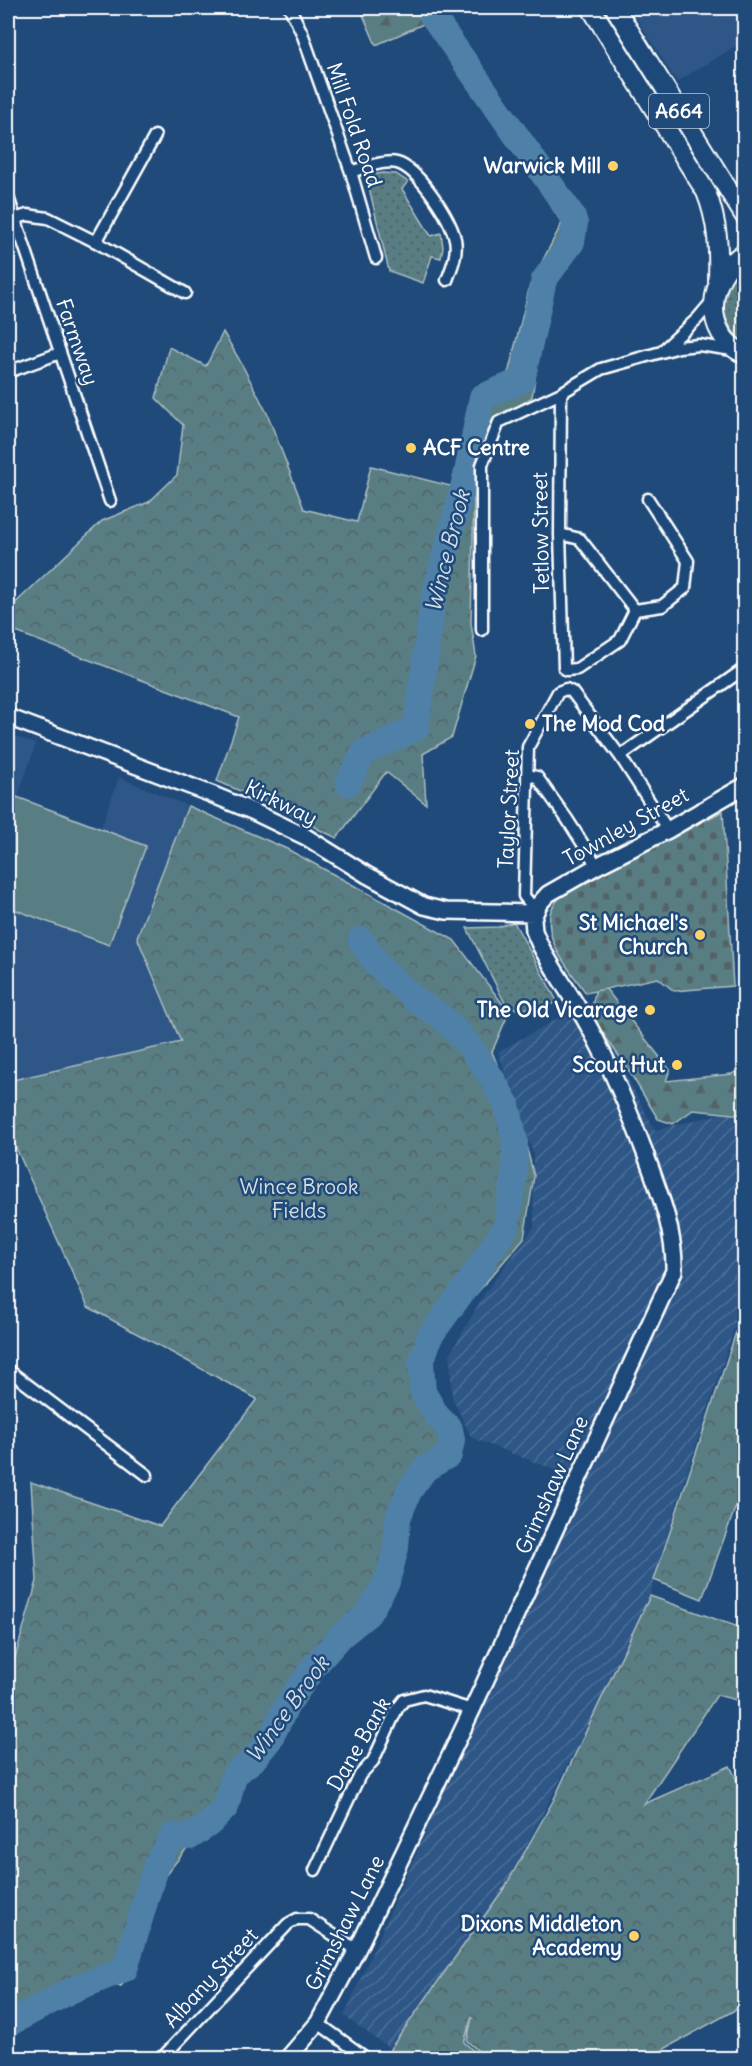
<svg xmlns="http://www.w3.org/2000/svg" width="752" height="2066" font-family="Delius,sans-serif">
<style>
.built{fill:#2d5686}
.industrial{fill:url(#industrial-furrows)}
.grass{fill:url(#grass-dots);stroke:#acbec1;stroke-width:1.5}
.forest{fill:url(#forest-firs);stroke:#acbec1;stroke-width:1.5}
.cemetery{fill:url(#cemetery-stones);stroke:#acbec1;stroke-width:1.5}
.park{fill:url(#park-crowns);stroke:#acbec1;stroke-width:1.5}
.garden{fill:#597d83;stroke:#acbec1;stroke-width:1.5}
.lines{fill:none;stroke-linecap:round;stroke-linejoin:round}
.river{stroke:#5080a8;stroke-width:26}
.street-casing{stroke:#fff;stroke-width:15}
.secondary-casing{stroke:#fff;stroke-width:20}
.primary-casing{stroke:#fff;stroke-width:22}
.street{stroke:#1f4a7a;stroke-width:10}
.secondary{stroke:#1f4a7a;stroke-width:15}
.primary{stroke:#1f4a7a;stroke-width:18}
.poi-dot{fill:#ffd166;stroke:#1f4a7a;stroke-width:2}
.labels{text-anchor:middle;stroke-width:5;stroke-linejoin:round;paint-order:stroke}
.shield{fill:#1f4a7a;stroke:#bcc9d7;stroke-width:1.5}
.shield-label{font-size:20px;font-weight:bold;fill:#fff}
.street-label{font-size:21px;fill:#fff;stroke:#1f4a7a}
.poi-label{font-size:21px;font-weight:bold;fill:#fff;stroke:#1f4a7a;text-anchor:end}
.park-label{font-size:21px;fill:#d6dee0;stroke:#1f4a7a}
.water-label{font-size:22px;font-style:italic;fill:#d3dfe9;stroke:#1f4a7a}
</style>
<defs>
<pattern id="industrial-furrows" width="10" height="10" patternUnits="userSpaceOnUse" patternTransform="scale(1.5)"><rect width="10" height="10" fill="#2d5686"/><path d="M-1 1l2-2M0 10L10 0M9 11l2-2" fill="none" stroke="#4c6f98"/></pattern>
<pattern id="grass-dots" width="8" height="8" patternUnits="userSpaceOnUse" patternTransform="scale(1.5)"><rect width="8" height="8" fill="#597d83"/><path d="M2 2h.1M6 6h.1" fill="none" stroke="#526468" stroke-width="1.8" stroke-linecap="round"/></pattern>
<pattern id="forest-firs" width="22" height="20" patternUnits="userSpaceOnUse" patternTransform="scale(1.5)"><rect width="22" height="20" fill="#597d83"/><path d="M5 1l3.5 6h-7zM16 11l3.5 6h-7z" fill="#526468"/></pattern>
<pattern id="cemetery-stones" width="16" height="16" patternUnits="userSpaceOnUse" patternTransform="scale(1.5)"><rect width="16" height="16" fill="#597d83"/><path d="M2 7V4a2 2 0 0 1 4 0v3zM10 15v-3a2 2 0 0 1 4 0v3z" fill="#526468"/></pattern>
<pattern id="park-crowns" width="20" height="18" patternUnits="userSpaceOnUse" patternTransform="scale(1.5)"><rect width="20" height="18" fill="#597d83"/><path d="M2 6a3 3 0 1 1 6 0M12 15a3 3 0 1 1 6 0" fill="none" stroke="#526468"/></pattern>
</defs>
<rect width="100%" height="100%" fill="#1f4a7a"/>
<filter id="ink" filterUnits="userSpaceOnUse"><feTurbulence type="fractalNoise" baseFrequency=".0167" numOctaves="2"/><feDisplacementMap in="SourceGraphic" scale="12" xChannelSelector="R" yChannelSelector="G"/><feConvolveMatrix kernelMatrix="1 2 1 2 8 2 1 2 1" color-interpolation-filters="sRGB"/></filter>
<g filter="url(#ink)">
<path class="built" d="M630 8H744V41L677 82Z
M8 734 36 744 18 797 101 827 119 777 188 806 137 937 181 1042 8 1081Z"/>
<path class="industrial" d="M587 1002 655 1130 744 1108V1298L669 1528 650 1596 601 1700 505 1887 389 2048 344 2016 581 1482 571 1476 472 1438 452 1398 450 1354 485 1293 534 1227 533 1153 498 1052Z"/>
<path class="grass" d="M383 173 396 174 408 182 402 189 431 236 441 233 443 247 441 258 432 256 423 283 389 271 368 184 371 175Z
M744 265V344C720 322 714 285 744 265Z
M514 922 558 1003 518 1010 505 1003 467 928 498 927Z"/>
<path class="forest" d="M360 8H437L566 200 578 237 575 250 549 292 532 397 494 423 472 425 483 392 502 385 509 370 530 285 562 223 430 21 376 45Z
M598 979 670 1070 666 1081 732 1074 744 1066V1115L693 1110 673 1124 658 1119 626 1066 590 1015Z"/>
<path class="cemetery" d="M723 811 733 986 674 991 658 978 586 993C570 970 545 944 550 914 551 907 558 900 562 894Z"/>
<path class="park" d="M223 332 239 359 267 413 304 509 357 522 371 466 474 492 471 623 476 656 452 737 423 754 426 804 386 772 337 838 320 830 289 812 217 781 239 717 8 629V610L102 521 149 502 177 475 183 425 156 398 169 347 206 366Z
M188 806 287 849 454 940 509 1012 492 1052 518 1114 534 1176 524 1238 447 1328 426 1369 440 1410 459 1437 452 1465 421 1483 405 1521 401 1569 380 1607 327 1662 290 1707 274 1741 253 1767 237 1778 229 1811 211 1830 191 1843 161 1881 132 1972 121 1986 109 1982 37 2016 8 2034V1682L37 1581 31 1482 160 1526 257 1399 88 1307 8 1130V1081L181 1042 137 937Z
M744 1308V1484L702 1599 654 1580Z
M650 1596 744 1629V1702L717 1695 644 1804 730 1766 744 1795V2005L648 2058H486L467 2041 472 2017 464 2042 481 2058H391L390 2049 505 1887 553 1801Z"/>
<path class="garden" d="M17 797 146 846 109 945 8 907V823Z"/>
<g class="lines">
<path class="river" d="M348 783 364 752 416 728 433 601 467 472 482 397 522 380 544 280 572 242 575 223 572 215 427 8
M8 2024 70 1991 125 1969 156 1865 173 1836 190 1837 209 1824 226 1807 234 1775 253 1760 270 1739 287 1705 315 1665 341 1636 368 1614 387 1582 396 1548 398 1518 409 1491 425 1469 449 1455 452 1440 450 1429 437 1416 423 1392 421 1363 430 1336 471 1280 506 1227 514 1177 515 1141 507 1105 493 1080 469 1045 441 1016 417 1001 379 967 361 940"/>
<g class="street-casing">
<path id="street" d="M290 8 302 33 351 172 376 258
M351 172C362 168 386 160 397 163 419 169 450 218 455 239 458 253 452 267 447 280
M8 197 110 501
M15 219 27 215 48 218 96 242 185 293
M96 242 155 136
M664 349 697 319 714 299
M8 372 60 353
M561 393 560 534 564 668 567 670 577 669 620 640 635 610
M560 534 580 539 635 610
M635 610 662 606 685 588 688 561 648 499
M482 630V465L499 422 561 393 601 369 679 347 699 345 733 350
M620 756 744 669
M527 775 537 777 567 819 597 866
M537 907 532 906 524 896 528 747 558 692 566 689 572 692 620 756 668 830
M8 1370 147 1475
M315 1870 360 1775 373 1761 397 1709 404 1700 424 1695 472 1710
M318 2023 366 2058
M162 2058 288 1924 297 1919H309L357 1950"/>
</g>
<g class="secondary-casing">
<path id="secondary" d="M8 717 211 794 252 811 306 837 367 875 424 906 446 911 534 913
M288 2058 318 2023 357 1950 472 1710 674 1271C675 1233 661 1197 648 1161 631 1115 613 1070 589 1027 574 999 555 973 540 945L534 931 533 918 539 904 548 894 597 866 668 830 744 786"/>
</g>
<g class="primary-casing">
<path id="primary" d="M591 8 706 192C718 222 719 249 718 281
M615 8 744 215
M744 253C707 277 701 333 744 354"/>
</g>
<use href="#street" class="street"/>
<use href="#secondary" class="secondary"/>
<use href="#primary" class="primary"/>
</g>
</g>
<g class="poi-dot">
<circle cx="613" cy="166" r="6"/>
<circle cx="411" cy="448" r="6"/>
<circle cx="530" cy="724" r="6"/>
<circle cx="700" cy="935" r="6"/>
<circle cx="650" cy="1010" r="6"/>
<circle cx="677" cy="1065" r="6"/>
<circle cx="634" cy="1936" r="6"/>
</g>
<g class="labels">
<rect class="shield" x="649" y="94" width="60" height="34" rx="4.5"/>
<g class="shield-label">
<text x="679" y="118">A664</text>
</g>
<g class="street-label">
<text transform="translate(354 125) rotate(71)" y="7">Mill Fold Road</text>
<text transform="translate(77 342) rotate(71)" y="7">Farmway</text>
<text transform="translate(541 533) rotate(-91)" y="7">Tetlow Street</text>
<text transform="translate(281 803) rotate(26)" y="7">Kirkway</text>
<text transform="translate(509 809) rotate(-87)" y="7">Taylor Street</text>
<text transform="translate(626 827) rotate(-29)" y="7">Townley Street</text>
<text transform="translate(552 1485) rotate(-66)" y="7">Grimshaw Lane</text>
<text transform="translate(359 1744) rotate(-60)" y="7">Dane Bank</text>
<text transform="translate(345 1923) rotate(-63)" y="7">Grimshaw Lane</text>
<text transform="translate(211 1978) rotate(-47)" y="7">Albany Street</text>
</g>
<g class="poi-label">
<text x="601" y="173">Warwick Mill</text>
<text x="423" y="455" text-anchor="start">ACF Centre</text>
<text x="542" y="731" text-anchor="start">The Mod Cod</text>
<text x="688" y="930">St Michael's<tspan x="688" dy="24">Church</tspan></text>
<text x="638" y="1017">The Old Vicarage</text>
<text x="665" y="1072">Scout Hut</text>
<text x="622" y="1931">Dixons Middleton<tspan x="622" dy="24">Academy</tspan></text>
</g>
<g class="park-label">
<text x="299" y="1194">Wince Brook<tspan x="299" dy="24">Fields</tspan></text>
</g>
<g class="water-label">
<text transform="translate(447 551) rotate(-76)" y="8">Wince Brook</text>
<text transform="translate(287 1709) rotate(-54)" y="8">Wince Brook</text>
</g>
</g>
<rect width="752" height="2066" fill="none" stroke="#1f4a7a" stroke-width="30"/>
<rect x="15" y="15" width="722" height="2036" fill="none" stroke="#fff" stroke-width="2" filter="url(#ink)"/>
</svg>
